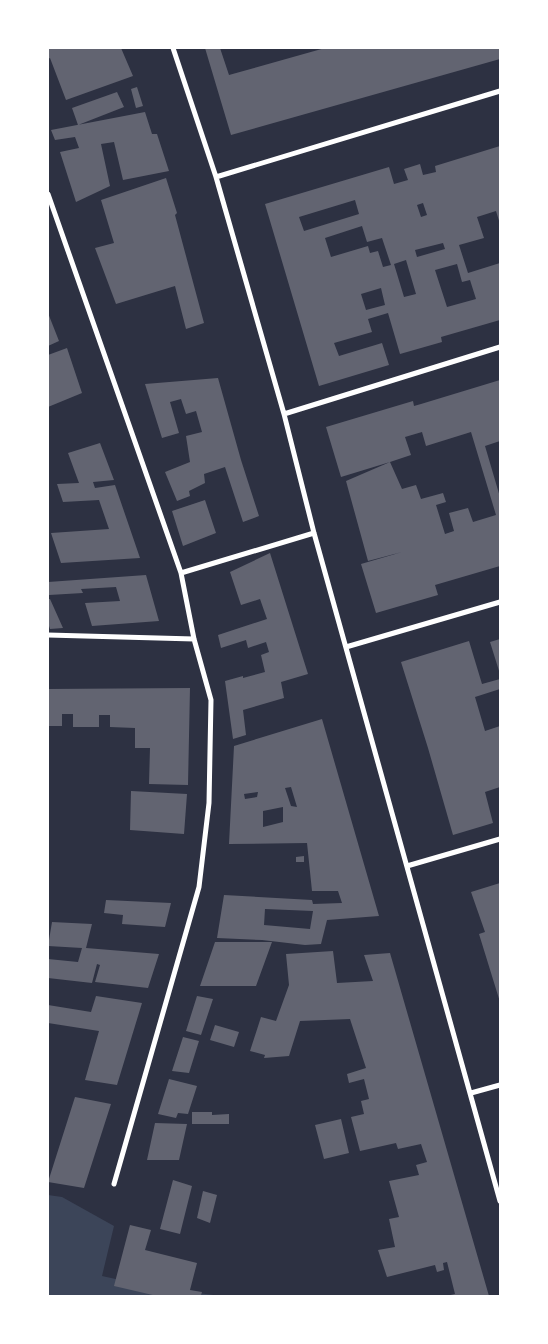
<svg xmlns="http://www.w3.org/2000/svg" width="548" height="1344" font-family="'Titillium Web',sans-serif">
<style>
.green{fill:#3c4559}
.building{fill:#626471;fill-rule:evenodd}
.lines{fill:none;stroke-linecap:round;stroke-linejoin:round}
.minor{stroke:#fff;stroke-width:5}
</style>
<rect width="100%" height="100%" fill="#2d3142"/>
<path class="green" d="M48 1195 62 1197 114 1226 102 1276 152 1287 221 1296H48Z"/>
<path class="building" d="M48 48H121L133 76 66 100 50 58 48 59Z
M205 48H220L229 75 325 48H500V59L231 135Z
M137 87 143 106 136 108 131 89Z
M117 92 124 107 78 125 72 108Z
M145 112 152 134H157L169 171 123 180 114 142 101 144 110 186 76 202 60 152 79 148 75 137 55 140 51 130Z
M500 146V224L496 211 477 217 484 238 459 245 468 273 500 263V320L441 337 442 342 400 354 388 313 368 319 372 332 334 343 339 356 382 343 389 365 319 386 265 204 389 167 394 184 408 180 404 169 420 164 423 175 436 172 435 166ZM355 200 359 214 304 231 299 217ZM423 203 427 215 421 217 417 205ZM362 226 367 242 382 238 391 265 383 267 378 251 370 253 368 246 331 257 325 238ZM443 243 445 249 417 257 415 250ZM406 260 416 294 404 297 394 264ZM457 264 462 282 470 280 476 299 447 307 435 270ZM381 288 385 305 366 310 361 294Z
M166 178 177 213 175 215 204 323 186 329 175 286 116 304 95 248 114 243 101 200Z
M48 313 59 341 48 346Z
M67 348 82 393 48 407V355Z
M218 378 241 460 259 516 243 522 225 467 204 474 205 483 189 491 190 496 177 501 165 472 190 462 186 436 202 432 196 411 186 414 181 399 170 402 179 433 162 438 145 384Z
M500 380V441L485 446 500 497V566L435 585 438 595 376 613 361 564 402 552 368 561 346 481 390 462 341 477 326 427 413 401 414 406 421 404ZM422 432 426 446 471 432 496 515 473 522 468 508 449 513 454 531 445 534 436 505 446 502 443 493 421 499 416 485 402 489 390 462 411 455 405 437Z
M100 443 114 480 93 482 95 488 115 485 140 558 61 563 51 533 109 529 99 500 63 502 57 484 79 483 68 453Z
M205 500 216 533 183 546 172 511Z
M270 553 308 674 281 682 284 698 243 710 246 735 233 739 225 681 243 676V678L265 672 261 655 269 652 266 642 248 648 246 640 221 648 218 635 267 619 260 599 241 605 230 572Z
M146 575 159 621 92 626 85 603 120 601 116 587 81 589 83 593 49 595 48 592V582Z
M48 599H50L63 628 50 629 48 623Z
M500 639V674L490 642Z
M469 641 482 684 500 679V689L475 697 485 731 500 726V787L485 792 493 823 453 835 428 748 401 662Z
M190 688 188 785 149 784 150 748H135V728L110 727V715H99V727H73V714H62V726H48V689Z
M322 719 379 916 327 920 321 944 305 945 262 940 217 938 224 895 312 900 313 904 342 903 338 891H312L307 843 229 844 234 746ZM291 787 297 807 291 806 285 788ZM258 792 257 797 245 799 244 794ZM283 807V822L263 827V811ZM265 909 313 911 310 929 264 925Z
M131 791 187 794 184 834 130 830Z
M304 856V862H296V857Z
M500 883V1002L479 934 485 932 471 892Z
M106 900 171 903 165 927 122 924 123 915 104 913Z
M52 922 92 924 86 948 159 954 148 988 95 982 100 965 97 964 92 983 48 978V959L78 962 82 948 48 946Z
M215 942H272L256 986H200Z
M333 951 337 983 373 981 364 955 390 953 489 1296H446L455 1294 447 1262 443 1263 444 1270 437 1272 435 1265 387 1277 378 1250 395 1247 389 1219 399 1217 389 1181 419 1175 416 1165 427 1162 421 1144 398 1149 396 1143 360 1151 351 1117 364 1114 361 1101 369 1099 364 1079 349 1083 347 1074 366 1068 350 1019 300 1021 289 1056 264 1058 265 1055 250 1051 261 1017 276 1021 289 985 286 954Z
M96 996 142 1003 117 1085 85 1080 99 1031 48 1023V1005L91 1012Z
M197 996 213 999 201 1035 186 1031Z
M215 1025 239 1032 234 1047 210 1040Z
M183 1037 199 1041 189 1073 172 1071Z
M169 1079 197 1086 188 1114 178 1113 176 1118 158 1114Z
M75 1097 111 1104 84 1188 48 1182Z
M192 1112H212V1115L229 1114V1124H192Z
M341 1119 349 1153 324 1159 315 1125Z
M155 1123 187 1124 179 1160H147Z
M173 1180 192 1186 180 1234 160 1229Z
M203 1191 217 1195 210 1223 197 1218Z
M130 1225 151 1230 145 1250 197 1263 190 1290 202 1292 201 1295 206 1296H157L114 1286Z"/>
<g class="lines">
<path class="minor" d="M173 48 216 177 284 414 314 533 500 1201
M216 177 500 91
M48 194 181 573 194 639 211 700 209 803 199 887 114 1184
M284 414 500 347
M181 573 314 533
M48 635 194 639
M346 647 500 602
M407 866 500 839
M471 1093 500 1085"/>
</g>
<rect width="548" height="1344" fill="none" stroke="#ffffff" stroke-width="98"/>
</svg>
